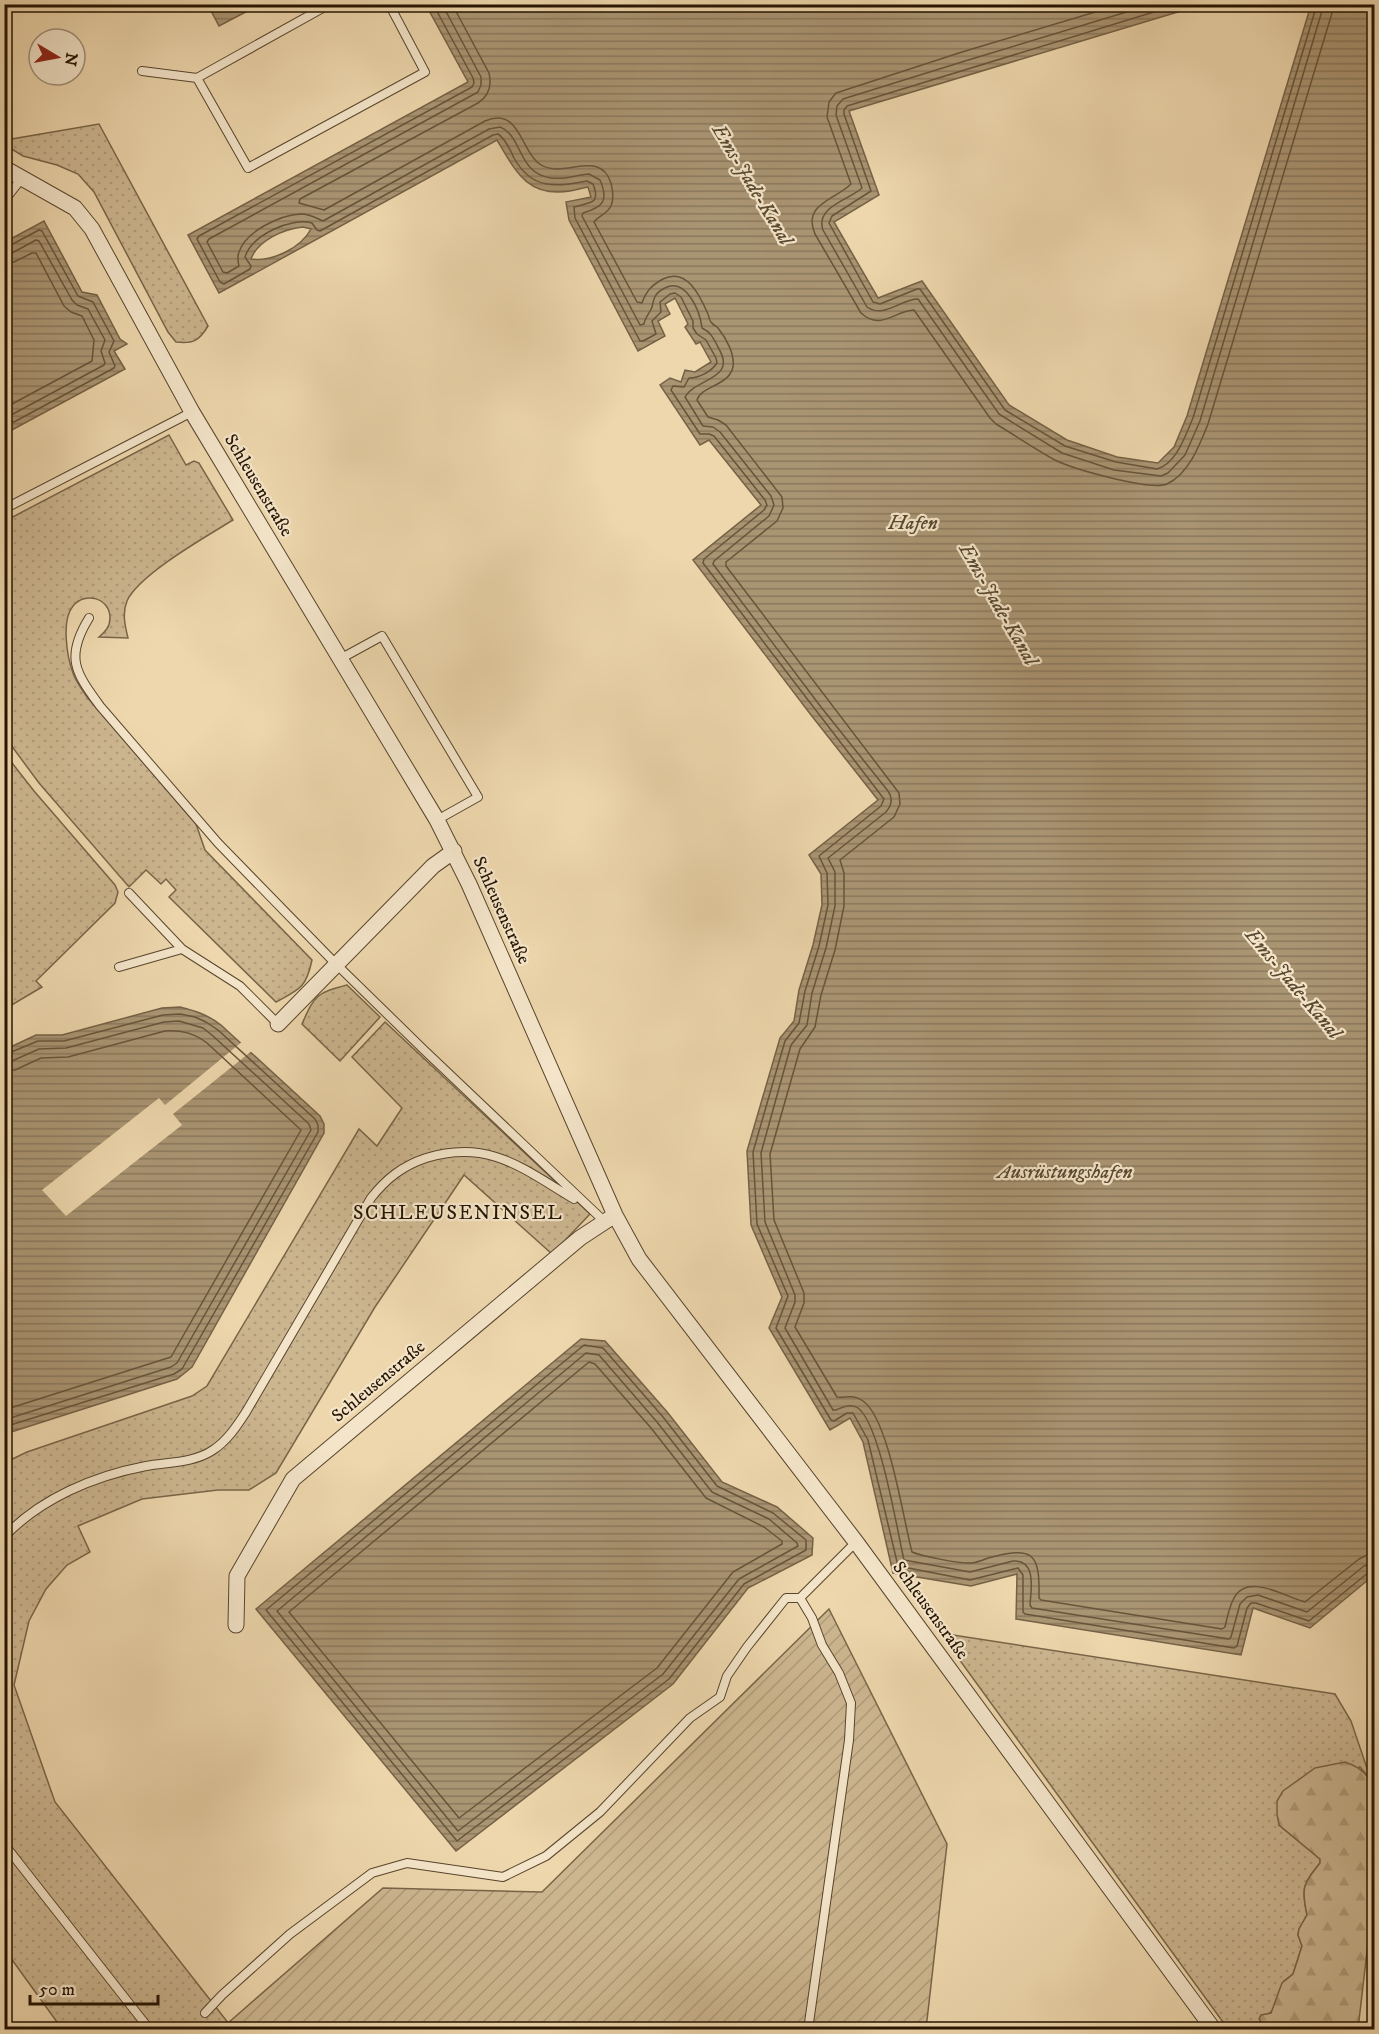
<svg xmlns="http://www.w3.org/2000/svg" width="1379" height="2034" font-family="'IM FELL DW Pica',serif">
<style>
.grass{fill:url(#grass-dots);stroke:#786548;stroke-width:1.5}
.forest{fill:url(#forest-firs);stroke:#786548;stroke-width:1.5}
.garden{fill:url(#garden-furrows);stroke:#786548;stroke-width:1.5}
.water{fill:url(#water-rules);stroke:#756145;stroke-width:1.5;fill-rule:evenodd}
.pier{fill:#eed7ad}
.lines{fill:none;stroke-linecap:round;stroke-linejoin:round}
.shore{stroke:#68543a;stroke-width:1.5}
.service-casing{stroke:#57452c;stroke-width:10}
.minor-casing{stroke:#57452c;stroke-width:17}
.service{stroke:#f4e5ca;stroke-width:8}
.minor{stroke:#f4e5ca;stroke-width:15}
.labels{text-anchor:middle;stroke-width:4.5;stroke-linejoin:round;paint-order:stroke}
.street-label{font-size:18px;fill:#251401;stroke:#f4e5ca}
.water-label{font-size:20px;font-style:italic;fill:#5a482f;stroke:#f4e5ca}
.neighbourhood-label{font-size:20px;letter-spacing:1.5px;fill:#251401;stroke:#f4e5ca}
</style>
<defs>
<pattern id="grass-dots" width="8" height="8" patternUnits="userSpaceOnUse" patternTransform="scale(1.5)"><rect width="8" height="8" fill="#ccb690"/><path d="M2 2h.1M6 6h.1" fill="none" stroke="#af9c7a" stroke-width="1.8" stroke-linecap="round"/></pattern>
<pattern id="forest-firs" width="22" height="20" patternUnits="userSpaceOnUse" patternTransform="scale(1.5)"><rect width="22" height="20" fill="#ccb690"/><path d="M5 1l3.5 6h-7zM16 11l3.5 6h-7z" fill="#af9c7a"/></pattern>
<pattern id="garden-furrows" width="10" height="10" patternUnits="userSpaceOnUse" patternTransform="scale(1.5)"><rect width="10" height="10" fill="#ccb690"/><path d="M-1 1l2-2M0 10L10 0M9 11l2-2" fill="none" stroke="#af9c7a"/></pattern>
<pattern id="water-rules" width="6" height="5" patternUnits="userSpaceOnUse" patternTransform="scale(1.5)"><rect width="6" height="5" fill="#aa9573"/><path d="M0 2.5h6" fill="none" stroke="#8a785c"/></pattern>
</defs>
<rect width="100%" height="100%" fill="#eed7ad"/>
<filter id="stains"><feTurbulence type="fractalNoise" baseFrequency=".00333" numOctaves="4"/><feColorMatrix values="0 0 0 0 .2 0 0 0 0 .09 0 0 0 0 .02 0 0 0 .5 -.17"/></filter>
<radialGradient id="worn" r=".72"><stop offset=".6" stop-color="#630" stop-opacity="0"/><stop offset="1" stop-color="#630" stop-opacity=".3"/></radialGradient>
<path class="grass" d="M99 124 208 326C199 341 193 344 176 342L168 332 94 192 78 174 57 165 23 156 5 145 6 140Z
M169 435 186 465 194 461 199 463 233 520C207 536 138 575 127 601 122 613 125 626 128 638L99 637C105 632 110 627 110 618 110 598 85 591 73 606 61 620 67 657 73 673 76 682 82 689 87 697L196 824 205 850 312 960C306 988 300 989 276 1002L169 897 176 890 166 879 161 884 146 870 129 887 39 783 5 737V521Z
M5 754 34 791 115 885 118 892 115 903 36 981 42 987 5 1009Z
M347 985 380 1017 340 1061 302 1024C315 994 317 993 347 985Z
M385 1022 590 1214 552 1254 464 1175 375 1307 276 1473 249 1490H218L142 1499 78 1526 90 1552 67 1565 46 1589 29 1621 14 1685 55 1802 233 2029 154 2030 151 2026 147 2030 62 2029 5 1950 4 1463 27 1452 192 1396 207 1386 359 1129 377 1146 402 1108 352 1057Z
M940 1633 1335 1694 1351 1721 1371 1780 1360 1767 1279 1825 1320 1859V1863C1303 1884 1301 1887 1307 1915L1299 1929 1298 1935 1302 1946 1293 1974 1284 1981 1273 2010 1260 2022 1266 2029H1228Z"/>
<path class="forest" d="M1345 1762C1362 1768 1369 1775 1374 1792V1891L1358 2029H1266L1259 2019 1261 2015 1271 2013 1282 1983 1293 1974 1302 1946 1298 1935 1299 1929 1307 1915C1301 1887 1303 1885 1320 1863V1859L1279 1825 1277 1814V1801L1283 1791 1315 1768Z"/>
<path class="garden" d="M829 1609 947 1844 926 2029 233 2030 228 2023 383 1888 542 1892Z"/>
<path class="water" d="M208 5H259L219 26Z
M426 5H1201L849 111 879 195 834 222 878 298 922 281 1009 405 1067 440 1117 457 1158 463 1174 447 1187 416 1311 5H1374V1575L1310 1628 1253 1608 1241 1655 1016 1619 1017 1574 971 1586 893 1573 863 1442 850 1418 830 1430 769 1328 782 1297 751 1225 747 1151 780 1038 794 1021 799 990 813 945 822 905 821 874 809 855 878 800 811 715 693 560 761 505 709 440 700 445 660 385 670 378 681 382 685 370 695 372 711 362 700 342 696 344 685 327 688 324 675 298 665 304 670 314 658 321 665 336 638 351 569 220 566 202 591 197 588 187C582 188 576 190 570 191 527 198 515 170 497 140L219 293 188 235 468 82ZM303 227 311 229C301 248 272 262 251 259 258 240 284 229 303 227Z
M44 221 82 292 97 295 120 339 127 344 114 351 125 369 10 431 4 423 5 242Z
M180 1007C196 1011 208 1015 221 1025L320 1116 324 1124V1133L192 1367 177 1379 5 1434 4 1050 36 1035H62L162 1008Z
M581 1339 605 1341 668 1413 722 1482 777 1507 813 1538 812 1555 748 1588 673 1684 456 1851 256 1609Z"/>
<path class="pier" d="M243 1041 253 1050 173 1114 182 1125 66 1216 42 1190 159 1098 165 1105Z"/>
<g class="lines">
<path class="shore" d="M433 4 473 78 474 83 472 87 199 236 197 239 220 282 224 284 250 269 251 266 245 257C252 235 291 217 312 223L317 230 320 231 493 135 498 134C506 139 510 150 514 158 532 190 555 187 587 181L593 184C601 205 590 202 574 207L575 218 640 341H643L656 334 652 321 661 312 660 302 670 294 675 293 681 297 693 321V328L697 334 706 340 716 358 717 363C711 372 699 378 689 378L684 387 673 386 671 390 700 434H709L714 436 765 500 767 505 764 510 704 559 703 563 884 799 881 806 819 856 827 873 828 905 819 946 805 991 799 1023 785 1041 753 1152 757 1224 788 1296 776 1328 831 1420 834 1421 847 1413H853L868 1440 898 1566 970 1580 1018 1568 1023 1575V1612L1025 1614 1234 1648 1237 1646 1247 1608 1251 1603H1256L1309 1621 1369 1572 1374 1570
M442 4 481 77V85L478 92 209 239 207 242 223 272 227 273 239 266C238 262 237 257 239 252 246 231 280 215 301 214 310 214 316 218 323 221L489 129 500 127C523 136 517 173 551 178 564 180 576 175 589 174L600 180C609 201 603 207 583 213L582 216 640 325 644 324C645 317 650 313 652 307 654 297 655 293 665 288 686 277 700 311 702 328 711 332 714 339 719 349 737 380 695 378 685 397L703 426 713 427 720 432 771 496 774 505 769 516 714 561 713 564 821 707 888 791C893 798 892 805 886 812L828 858 835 872V906L826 948 812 993 807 1025 791 1045 761 1153 765 1222 795 1295V1302L785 1328 833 1410H836C843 1407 851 1403 858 1408 880 1424 897 1530 904 1560L970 1572 1013 1561C1037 1560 1031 1589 1030 1605L1032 1608 1229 1639 1231 1637 1240 1604 1247 1597 1258 1595 1307 1612 1364 1566 1374 1563
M452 4 489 73C492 86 489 96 478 103L300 199 299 203 324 210 485 121C518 107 520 146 537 162 560 183 599 146 611 183 613 191 614 199 611 206 607 214 598 216 594 222L637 302 642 303C646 291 652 285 663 279 687 267 700 296 708 314 709 316 709 320 711 322 713 325 716 326 718 328 726 338 735 354 733 367 729 386 701 386 697 400L708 417 718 420 726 425 782 497 783 508 777 521 726 562V566L899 793 900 804 894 817 840 860 844 873V906L835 950 821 995 815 1027 800 1049 770 1154 774 1220 804 1293V1303L795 1327 837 1397C846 1398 854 1394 863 1401 889 1419 903 1519 912 1552 921 1556 961 1564 971 1563 976 1563 983 1560 988 1558 1033 1546 1040 1552 1039 1598L1041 1600 1222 1629 1225 1627C1227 1618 1229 1608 1233 1600 1246 1571 1285 1597 1305 1602L1359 1559 1367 1555 1374 1554
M1122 4 962 52 836 93 829 102 827 117 851 184C835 200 802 204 815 234L861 313C881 331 894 311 914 310L990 418 996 424C1016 436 1035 449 1055 460 1073 469 1150 491 1167 484 1189 474 1200 444 1208 424L1332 13 1333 4
M1153 4 965 61 843 99 837 106 836 115 862 188C849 200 815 207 823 230L867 307C884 319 901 299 918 299L999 414 1062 453 1114 470 1161 476 1168 473 1185 455 1200 421 1324 4
M1180 4 847 106 844 110V114L871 191 832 216 829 223 873 302 880 304 917 289H920L1005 410 1065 446 1116 462 1157 469C1177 463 1185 436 1193 418L1317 4
M4 247 9 246 39 230 42 231 78 296 93 302 114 341 109 352 115 366 114 368 14 422 4 421
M4 254 12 253 36 240 39 241 72 300 77 305 88 309 105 340 101 351 105 363 104 365 13 414 4 413
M4 263 14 262 32 253H36L64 306 71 312 82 316 94 340 92 361 12 404H4
M4 1055 38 1041H64L163 1015 180 1014 195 1017 206 1022 218 1030 315 1119 318 1125V1132L182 1369 174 1374 4 1427
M4 1062 12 1061 39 1049 66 1048 164 1022 179 1021 203 1028 213 1036 309 1124 311 1130 177 1363 171 1367 4 1420
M4 1071 15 1070 41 1058 68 1057 165 1031C182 1030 194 1033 207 1043L301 1130 171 1357 4 1410
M584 1345 603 1348 663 1417 717 1486 773 1513 806 1540V1550L744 1584 669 1679 457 1841 266 1610Z
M586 1353 599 1355 657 1422 712 1492 769 1519 797 1543 798 1546 739 1579 663 1674 458 1831 277 1611Z
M589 1362 595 1364 651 1428 706 1498 764 1527 782 1541V1544L733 1572 657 1668 459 1818 289 1612Z"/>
<g class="service-casing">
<path id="service" d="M142 71 197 78 330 4
M197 78 248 168 425 72 389 4
M4 201 22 178
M4 509 192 412
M89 618C65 657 75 672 100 706L218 843 336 964 423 1049 605 1222
M340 659 382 636 478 797 437 820
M129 893 182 949
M119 967 182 949 240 986 278 1024
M4 1537C41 1498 94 1476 146 1466 168 1462 194 1463 213 1450 227 1441 237 1426 246 1412L371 1198C386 1179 402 1166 426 1158 489 1139 522 1168 574 1199
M800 1598 812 1618 822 1645 839 1673 851 1703 849 1740 808 2030
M4 1844 150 2030
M205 2013 222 1995 290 1934 372 1873 407 1863 503 1877 546 1856 600 1812 690 1718 720 1697 727 1676 747 1647 786 1598H800L856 1542"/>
</g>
<g class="minor-casing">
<path id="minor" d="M4 168 75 208 92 229 192 412 437 820 469 884 615 1215 639 1259 856 1542 1214 2030
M278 1024 433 866 454 851
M236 1625 237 1576 293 1479 580 1238 615 1215"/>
</g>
<use href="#service" class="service"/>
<use href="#minor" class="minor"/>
</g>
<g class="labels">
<g class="street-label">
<text transform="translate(259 485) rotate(59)" y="6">Schleusenstraße</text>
<text transform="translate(502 910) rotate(66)" y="6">Schleusenstraße</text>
<text transform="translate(378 1381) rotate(-40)" y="6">Schleusenstraße</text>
<text transform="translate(931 1610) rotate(54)" y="6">Schleusenstraße</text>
</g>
<g class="water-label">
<text transform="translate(753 184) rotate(59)" y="7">Ems-Jade-Kanal</text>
<text x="913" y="529">Hafen</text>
<text transform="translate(999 604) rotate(60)" y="7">Ems-Jade-Kanal</text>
<text transform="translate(1294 983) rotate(50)" y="7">Ems-Jade-Kanal</text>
<text x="1065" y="1178">Ausrüstungshafen</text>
</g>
<g class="neighbourhood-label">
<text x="458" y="1219">SCHLEUSENINSEL</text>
</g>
</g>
<rect width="1379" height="2034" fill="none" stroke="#eed7ad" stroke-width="24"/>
<rect x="6" y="6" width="1367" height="2022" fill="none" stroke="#251401" stroke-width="3"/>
<rect x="12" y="12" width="1355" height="2010" fill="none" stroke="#251401" stroke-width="1.5"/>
<g transform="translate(57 57) rotate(100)"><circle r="28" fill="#f4e5ca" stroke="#a1917a" stroke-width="1.5"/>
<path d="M0-4.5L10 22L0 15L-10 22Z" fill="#8f2418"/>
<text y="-9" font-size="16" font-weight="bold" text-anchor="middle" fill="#251401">N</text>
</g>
<path d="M30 1995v9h128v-9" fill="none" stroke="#251401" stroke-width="3"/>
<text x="39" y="1995" font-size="18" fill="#251401" stroke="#f4e5ca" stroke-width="4.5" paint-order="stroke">50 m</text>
<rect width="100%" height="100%" filter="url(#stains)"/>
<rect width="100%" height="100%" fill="url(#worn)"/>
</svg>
